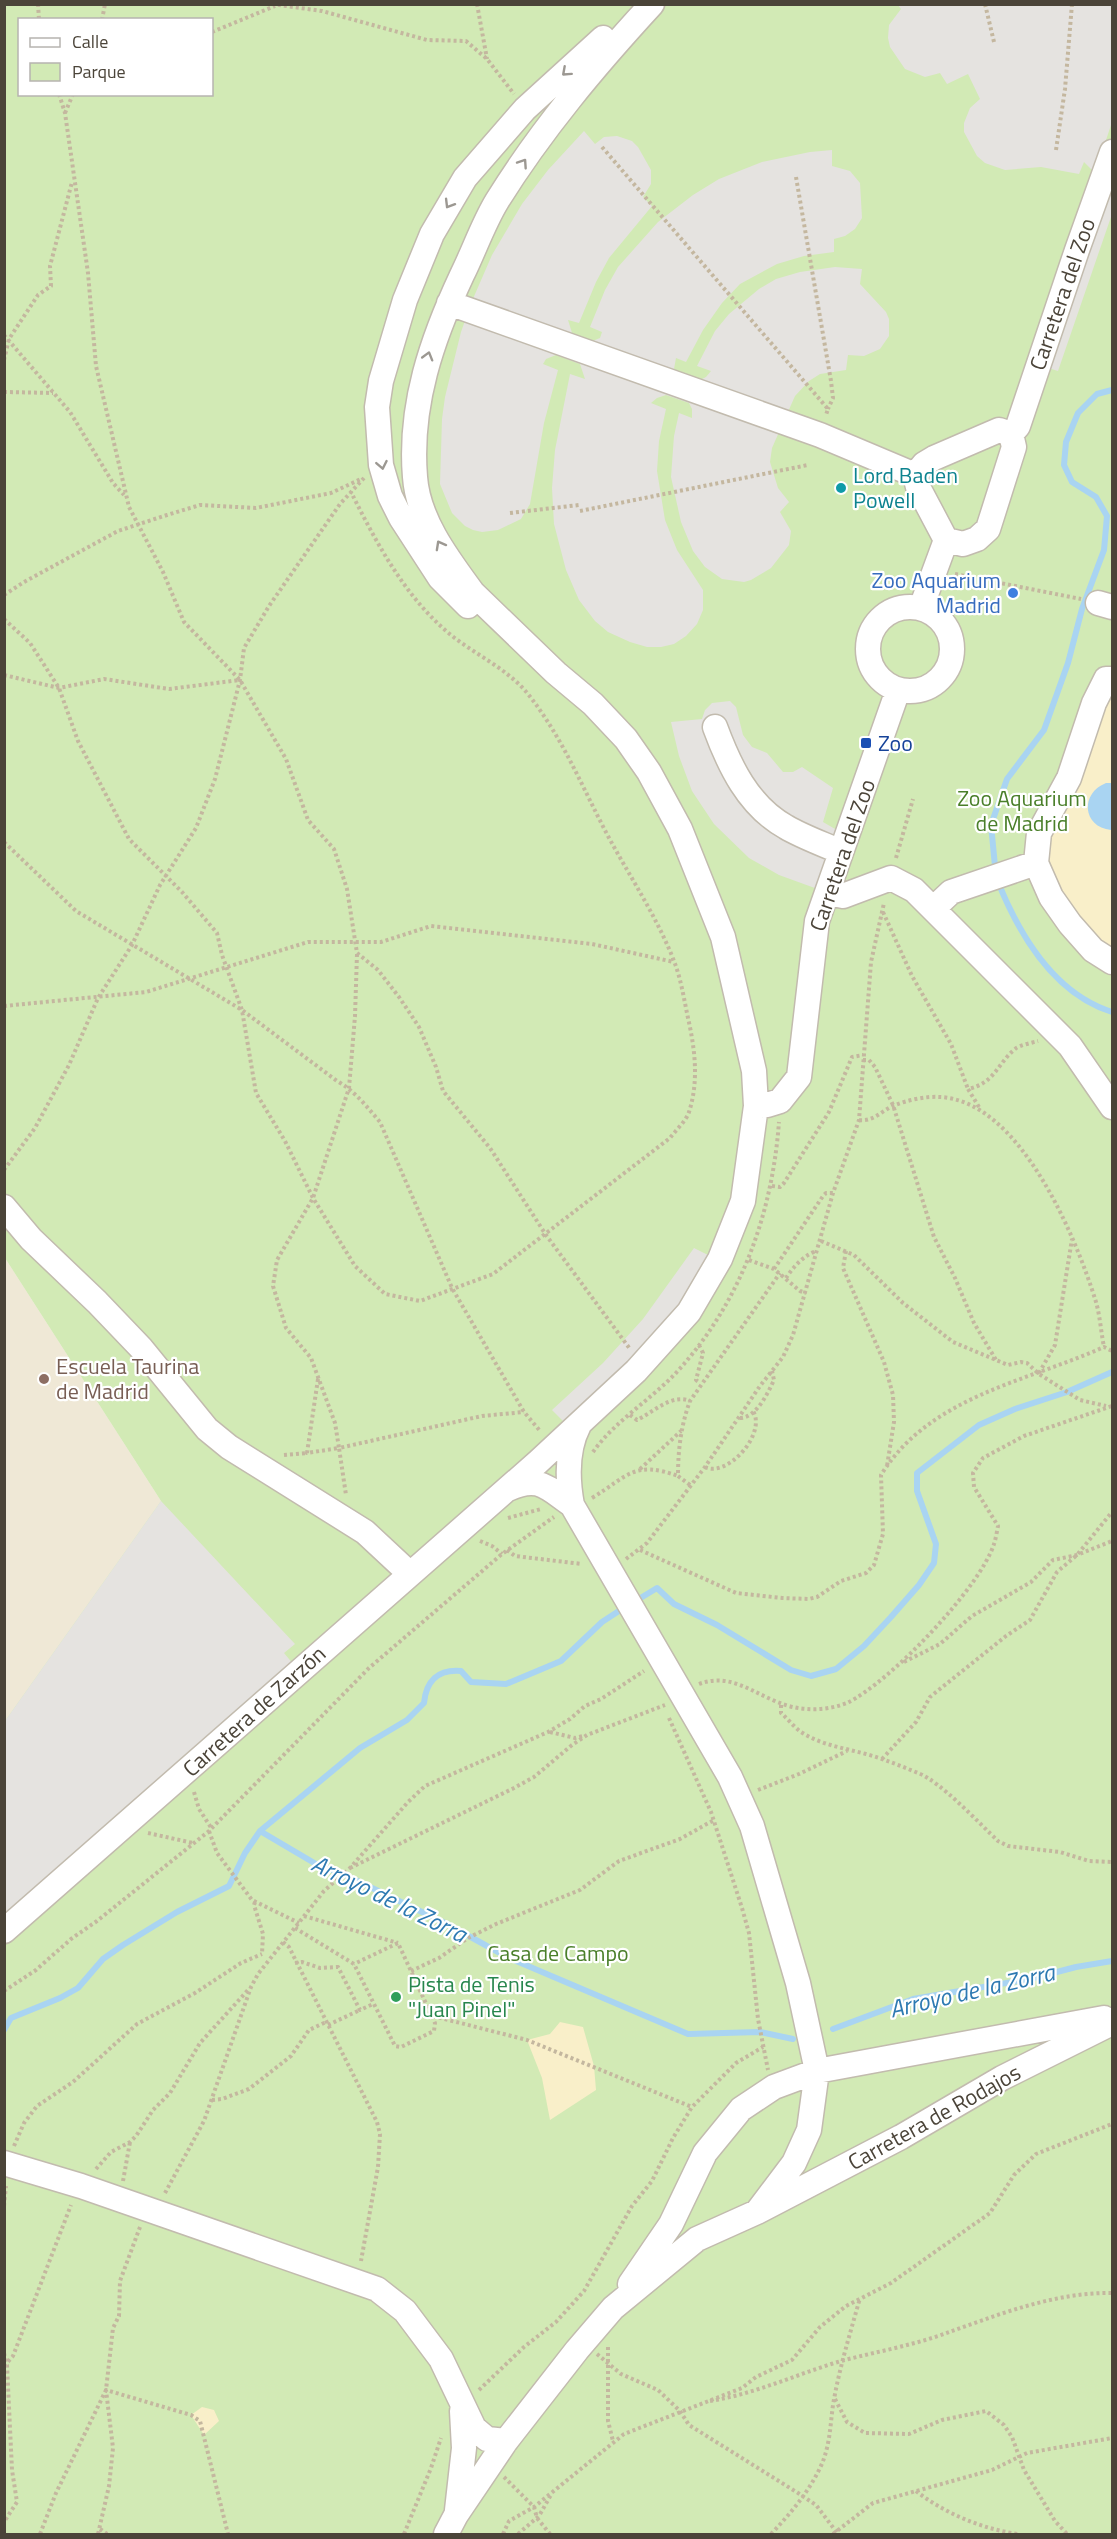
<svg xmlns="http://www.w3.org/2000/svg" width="1117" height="2539" font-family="'Titillium Web',sans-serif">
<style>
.education{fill:#efe8d6}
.green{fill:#d2eab5;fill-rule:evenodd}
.sand{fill:#f9efc9}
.parking{fill:#e5e3e0}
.water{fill:#a9d4f2}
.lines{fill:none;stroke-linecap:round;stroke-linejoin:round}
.stream{stroke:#a9d4f2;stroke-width:6}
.minor-casing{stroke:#c2bbae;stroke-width:27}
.path{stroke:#c4b79f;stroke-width:4;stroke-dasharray:3 3;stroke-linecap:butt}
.minor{stroke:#fff;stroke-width:24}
.oneway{stroke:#9c9892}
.culture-dot{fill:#0f9aa8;stroke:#fff;stroke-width:2}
.shop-dot{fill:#3f7fe0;stroke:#fff;stroke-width:2}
.transit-dot{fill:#1a4fb4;stroke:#fff;stroke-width:2}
.education-dot{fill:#8d6e63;stroke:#fff;stroke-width:2}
.leisure-dot{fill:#2e9e5b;stroke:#fff;stroke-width:2}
.labels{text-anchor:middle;stroke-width:4.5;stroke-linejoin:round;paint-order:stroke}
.street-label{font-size:22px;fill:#4b4439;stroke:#fff}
.culture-label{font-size:22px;fill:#0d838f;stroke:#fff;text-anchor:start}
.shop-label{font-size:22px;fill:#366cbe;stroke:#fff;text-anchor:end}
.transit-label{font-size:22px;fill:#164399;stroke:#fff;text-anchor:start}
.park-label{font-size:22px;fill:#4a7f2a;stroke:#fff}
.education-label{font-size:22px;fill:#785e54;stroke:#fff;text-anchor:start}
.leisure-label{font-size:22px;fill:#27864d;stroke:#fff;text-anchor:start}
.water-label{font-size:24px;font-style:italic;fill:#2e7ab2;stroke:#fff}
</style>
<rect width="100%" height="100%" fill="#f6f3ec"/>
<path class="education" d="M5 1258 161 1501 5 1721Z"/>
<path class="green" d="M5 5H1112V2534H5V1721L161 1501 5 1258ZM20 20H212V94H20Z"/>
<path class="sand" d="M1112 683V955L1089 939 1052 877 1045 853 1048 837Z
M560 2022 583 2027 594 2066 596 2090 550 2120 542 2078 527 2040 550 2034Z
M202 2407 214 2410 219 2421 204 2435 191 2415Z"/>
<path class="parking" d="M898 5H1112V122L1095 173 1084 162 1079 174 1041 167 1005 170 985 163 977 156 964 132V123L970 108 980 99 968 74 947 84 940 73 925 77 905 69 890 47 888 38 889 25 901 9Z
M584 131 595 144 604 137 617 136 632 141 638 147 651 170V184L643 197 652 206 609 258 596 282 579 323 568 320 573 336 590 342 600 338 602 332 590 327 605 290 618 267 658 222 693 195 719 179 762 162 810 152 832 150V166L850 171 860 183 862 218 855 229 845 236 834 239V252L804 256 777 264 740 284 722 303 703 330 686 362 676 358 674 369 676 372 700 380 706 377 711 371 697 366 715 331 729 314 759 289 776 279 800 272 835 267 862 269 860 284 886 312 889 319V336L880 349 864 356 848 355 846 370 820 374 809 381 795 396 772 448 770 462 778 488 789 502 780 512 791 531 789 545 771 568 751 580 744 582 722 579 705 567 693 551 681 522 671 477 674 436 679 413 692 418V409L689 403 666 395 657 398 651 403 666 409 659 441 657 471 665 520 677 550 703 590V610L697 624 686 636 674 644 661 647H647L630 642 608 632 595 621 579 600 566 570 554 524 552 488 555 450 570 374 585 379 580 364 556 355 546 359 543 364 558 370 544 423 530 504 521 519 498 530 482 532 473 530 465 526 452 513 440 484 442 419 445 397 461 332 472 301 492 255 522 204 548 170Z
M1105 192 1112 194V214L1058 371 1045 367Z
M730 701 736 707 743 735 752 747 767 753 783 772H793L802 767 833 788 823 822 842 833 823 891 779 875 749 858 714 824 692 791 679 756 671 722 702 719 705 710 712 703Z
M694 1248 708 1255 689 1292 657 1332 630 1361 564 1422 552 1410 603 1363 643 1319Z
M161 1501 295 1644 284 1653 294 1665 5 1919V1721Z"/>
<path class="water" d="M1106 783H1112L1111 830C1082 827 1080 793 1106 783Z"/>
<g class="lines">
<path class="stream" d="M995 866 991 825 1007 779 1044 730 1068 663 1082 609 1104 550 1107 516 1096 497 1072 482 1064 465 1066 442 1078 413 1097 394 1112 390
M998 882C1019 934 1054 994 1112 1012
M634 1602 657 1588 674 1604 717 1625 791 1670 811 1676 836 1669 864 1646 891 1617 919 1585 934 1563 936 1544 917 1491V1473L979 1425 1015 1409 1067 1392 1112 1372
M260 1831 316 1864 343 1874 447 1924 509 1958 688 2034 760 2032 793 2039
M833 2029 913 1999 1030 1979 1076 1967 1112 1961
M4 2030 11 2018 60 1998 78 1988 103 1959 123 1945 177 1912 229 1886 245 1853 260 1831 360 1748 407 1720 424 1703C426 1681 438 1669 461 1671L471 1682 506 1684 561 1661 602 1622 625 1607"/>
<g class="minor-casing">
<path id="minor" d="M449 303 820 435 915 475
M999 430 1011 434 1014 447 988 529 977 539 963 544 946 540 918 487 915 475 924 464 934 458Z
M1011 434 1018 426 1077 250 1112 152
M1098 603 1112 607
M468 606 440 578 401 518 390 496 381 465 377 407 381 381 405 300 432 234 465 178 525 109 603 38
M868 649a42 42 0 1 1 84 0a42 42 0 1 1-84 0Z
M921 608 946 540
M1112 679H1106L1094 703 1069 778 1039 833 1036 863 1051 897 1070 924 1093 950 1112 962
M715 727C729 765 748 806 786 827 803 837 823 844 841 852
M828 893 843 896 891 878 914 890 1070 1046 1112 1107
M934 908 951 892 1036 863
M756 1106 767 1105 780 1101 799 1077 817 921 898 690
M4 1207 31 1239 97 1302 141 1348 207 1429 229 1447 365 1532 409 1573
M579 1425C566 1450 567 1478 572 1505L730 1777 752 1826 798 1983 817 2071 809 2130 794 2163 757 2212
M508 1489C539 1475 546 1487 572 1505
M4 1931 538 1462 636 1371 689 1312 720 1259 743 1201 756 1106 754 1071 723 937 680 829 649 772 626 739 593 704 556 673 473 593C448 559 418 520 415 477 409 405 432 339 462 275 474 251 483 224 497 201 541 130 595 66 652 4
M4 2163 81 2186 377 2289 405 2311 441 2359 474 2428 487 2439 506 2441
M630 2284 671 2224 705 2153 741 2109 774 2087 817 2071 1104 2018
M457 2510 464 2448 462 2411
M446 2534 456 2515 506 2441 577 2350 613 2308 697 2239 757 2212 901 2137 1002 2078 1112 2023"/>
</g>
<path class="path" d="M38 4 39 20
M272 4 322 11 427 40 466 41 487 59 514 94
M477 4 487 59
M985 4 994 42
M102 20 105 4
M212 32 275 6
M59 94 65 113 88 273 96 366 129 507 163 572 184 622 240 680 286 759 308 820 334 849 347 889 357 953 378 970 399 997 419 1027 436 1067 443 1091 490 1148 546 1235 630 1349
M65 113 73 94
M602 147 828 409 826 415
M1056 150 1065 89 1072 4
M796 177 831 381 833 398 828 409
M4 335 70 412 113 483 124 495
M4 360 9 339 38 295 51 286 50 266 72 182
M4 373V389
M4 392 53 393
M580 511 808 465
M510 513 579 505
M955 574 1081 599
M4 595 24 582 118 531 167 515 200 505 256 508 331 493 361 479
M4 619 30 643 59 688 78 741 129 839 182 892 217 933 222 955 242 1010 256 1093 285 1141 313 1198 355 1266 385 1294 420 1301 493 1274 670 1138C676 1130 686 1121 689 1112 699 1081 695 1049 688 1018 684 999 681 979 674 961 657 917 630 877 608 836 582 787 563 738 528 694 506 667 471 653 445 630 403 593 376 542 351 492
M4 675 59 688 104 679 169 689 240 680
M4 842 76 911 242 1010 337 1081C355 1091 367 1107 380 1122L452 1288 524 1412 541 1432
M896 858 913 799
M883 912 912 976 951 1044 968 1089
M357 954 355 1016 349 1088 313 1198 277 1260 273 1286 286 1328 311 1358 335 1423 339 1448 482 1416 524 1412
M4 1006 146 992 308 942H381L431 926 592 944 674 962
M863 1060H869L875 1067 893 1105 934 1237 955 1278 974 1323 996 1360
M979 1107 968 1089C995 1083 997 1064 1015 1049 1020 1045 1031 1043 1038 1041
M859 1120C874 1122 882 1110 895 1105 908 1100 926 1096 940 1097 1020 1101 1076 1237 1096 1302 1100 1316 1101 1332 1104 1347
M4 1170 35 1128 69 1065 98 998 132 945 160 885 196 828 215 779 240 680 244 648 269 606 340 504 364 478
M772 1186 780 1187 784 1183 829 1112 852 1057 863 1055
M821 1241 854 1255 903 1303 953 1342 1008 1365 1021 1362 1027 1363 1039 1374 1080 1400 1106 1406
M846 1251 843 1268 884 1362 893 1395 894 1422 887 1466
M749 1260 774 1269 800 1291 806 1293
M774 1269 823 1196 826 1193H833
M786 1278C793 1267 805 1254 817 1251
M699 1345 703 1353 696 1380 700 1383
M1039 1373 1055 1345 1072 1239
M318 1379 307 1453 339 1448 346 1495
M630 1415 637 1420C652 1413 672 1393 690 1401
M740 1418C756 1418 768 1393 774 1380L772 1371
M593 1452C613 1423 650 1400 675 1374 740 1304 772 1216 779 1122
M284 1455 307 1453
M705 1467C727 1478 767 1434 753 1411
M640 1469 681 1431
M690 1485 678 1476C678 1450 681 1425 690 1401L780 1273
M592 1498C628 1476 634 1460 678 1476
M508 1518 541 1509
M480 1541 492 1546 502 1554
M507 1550 515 1556 582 1564
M640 1550 736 1593 782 1598 809 1599 817 1597 841 1581 866 1573 874 1565 883 1534 881 1475C930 1396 1026 1382 1104 1347L1112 1351
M626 1559 647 1543 705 1467 760 1386 783 1357 793 1335 833 1193 859 1120 871 962 884 903
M904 1662 940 1644 972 1616 1031 1582 1053 1560 1077 1555 1112 1541
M699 1684C739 1669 764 1707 807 1709 820 1710 834 1708 847 1703 889 1683 980 1588 994 1544 996 1538 997 1531 998 1526L974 1487 973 1473 983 1458 1024 1436 1112 1406
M781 1705V1713C788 1719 794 1727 801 1732 821 1745 844 1748 866 1754 884 1759 901 1766 918 1773 940 1781 980 1824 998 1841L1008 1846 1060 1852 1089 1861 1112 1862
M669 1718 711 1812 742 1908 749 1933 758 2019 768 2070
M550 1732 575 1738 583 1736
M882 1759 916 1722 930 1697 1006 1636 1030 1620 1057 1572 1077 1555 1112 1512
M758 1790 799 1774 847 1751
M194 1792 199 1809 212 1829
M209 1831 217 1853 252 1900 299 1923
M148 1833 193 1843
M350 1868 514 1788 534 1777 572 1745 587 1735 665 1705
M255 1902 254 1905 263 1934 262 1954
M304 1916 398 1943
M295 1928 354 1964 395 2046 401 2047 434 2031 435 2023 398 1943 354 1964
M283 1942 289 1947 377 2122 380 2134 378 2167 361 2261
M295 1963 302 1962 320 1968 338 1967 360 2010 373 2004
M411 1971 439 1958 468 1938 496 1924 580 1890 619 1861 680 1839 714 1820
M4 1991 36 1970 71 1939 97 1921 209 1831 369 1668 502 1554 554 1517
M433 2016 527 2040 692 2107
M328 2025 360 2010
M212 2100 222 2099 249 2089 291 2056 309 2030 326 2022
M14 2146 24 2123 37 2106 73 2082 137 2024 195 1993 241 1963 262 1954
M96 2169 111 2152 130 2142 136 2136 153 2110 170 2093 200 2043 248 1990
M123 2181 130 2142
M165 2193 204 2121 251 1987 258 1974 324 1891 350 1868 408 1802 425 1786 548 1732 570 1719 585 1706 601 1699 644 1671
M4 2206 6 2186
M608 2347V2421L613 2441
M4 2353 7 2365 12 2470 17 2502 4 2522
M597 2354 621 2374 658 2390 680 2411 689 2425 798 2493 816 2505 838 2534
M4 2366 13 2356 71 2205
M479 2390 524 2347 556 2322 584 2291 632 2206 652 2181 673 2138 692 2107 736 2063 763 2047
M835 2399 847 2422 865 2433 909 2434 942 2420 986 2411 1004 2425 1012 2437 1024 2470 1055 2521 1067 2534
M710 2401C755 2394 797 2374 841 2361 875 2352 910 2346 944 2334 997 2315 1055 2292 1112 2293
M504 2477 534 2507 537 2518 550 2534
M916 2491C944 2513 982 2529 1018 2534
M100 2529 107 2534
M40 2534 56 2493 106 2390 113 2328 119 2316 120 2281 140 2227
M98 2534 109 2486 113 2448 106 2390 191 2415 200 2421 228 2534
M404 2534 431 2468 441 2438
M503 2534 509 2521 534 2507 624 2434 742 2388 756 2377 792 2360 820 2327 846 2306 891 2283 990 2213 1014 2175 1036 2154 1112 2124
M518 2534 539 2516 552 2493
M771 2534C790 2514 808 2493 820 2468 830 2447 830 2427 833 2405 839 2369 850 2334 860 2298
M833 2534 873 2503 992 2470 1027 2453 1112 2438"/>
<use href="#minor" class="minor"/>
</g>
<defs><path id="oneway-chevron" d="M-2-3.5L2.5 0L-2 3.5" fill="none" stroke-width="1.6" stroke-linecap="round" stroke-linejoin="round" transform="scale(1.5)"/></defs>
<g class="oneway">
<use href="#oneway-chevron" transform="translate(566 72) rotate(138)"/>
<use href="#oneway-chevron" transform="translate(523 163) rotate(-56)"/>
<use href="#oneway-chevron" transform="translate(449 204) rotate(121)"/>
<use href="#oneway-chevron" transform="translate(428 356) rotate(-74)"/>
<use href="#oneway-chevron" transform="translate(382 465) rotate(79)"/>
<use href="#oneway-chevron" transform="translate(440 545) rotate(-119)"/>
</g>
<circle class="culture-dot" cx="841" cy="488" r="6"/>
<circle class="shop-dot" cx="1013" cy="593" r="6"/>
<rect class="transit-dot" x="860" y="737" width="12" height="12" rx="3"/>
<circle class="education-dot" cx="44" cy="1379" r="6"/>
<circle class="leisure-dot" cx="396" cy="1997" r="6"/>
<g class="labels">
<g class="street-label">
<text transform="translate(1062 294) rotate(-71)" y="8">Carretera del Zoo</text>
<text transform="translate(842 855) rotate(-71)" y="8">Carretera del Zoo</text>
<text transform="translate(254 1711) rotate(-42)" y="8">Carretera de Zarzón</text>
<text transform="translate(934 2117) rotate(-29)" y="8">Carretera de Rodajos</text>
</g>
<g class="culture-label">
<text x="853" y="483">Lord Baden<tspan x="853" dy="25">Powell</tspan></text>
</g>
<g class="shop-label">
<text x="1001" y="588">Zoo Aquarium<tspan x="1001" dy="25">Madrid</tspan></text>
</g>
<g class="transit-label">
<text x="878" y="751">Zoo</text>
</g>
<g class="park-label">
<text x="1022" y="806">Zoo Aquarium<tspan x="1022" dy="25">de Madrid</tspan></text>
<text x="558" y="1961">Casa de Campo</text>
</g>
<g class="education-label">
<text x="56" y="1374">Escuela Taurina<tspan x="56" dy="25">de Madrid</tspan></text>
</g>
<g class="leisure-label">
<text x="408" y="1992">Pista de Tenis<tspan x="408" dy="25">"Juan Pinel"</tspan></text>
</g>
<g class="water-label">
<text transform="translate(389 1899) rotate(26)" y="8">Arroyo de la Zorra</text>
<text transform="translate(972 1991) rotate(-13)" y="8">Arroyo de la Zorra</text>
</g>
</g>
<rect width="1117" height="2539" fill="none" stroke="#4b4439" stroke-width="12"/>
<rect x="18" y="18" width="195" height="78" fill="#ffffff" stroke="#b7b4b0" stroke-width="1.5"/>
<rect x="30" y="38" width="30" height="9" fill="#ffffff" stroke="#b7b4b0" stroke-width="1.5"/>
<text x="72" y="48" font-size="18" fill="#4b4439">Calle</text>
<rect x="30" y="63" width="30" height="18" fill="#d2eab5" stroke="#b7b4b0" stroke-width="1.5"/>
<text x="72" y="78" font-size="18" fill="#4b4439">Parque</text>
</svg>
